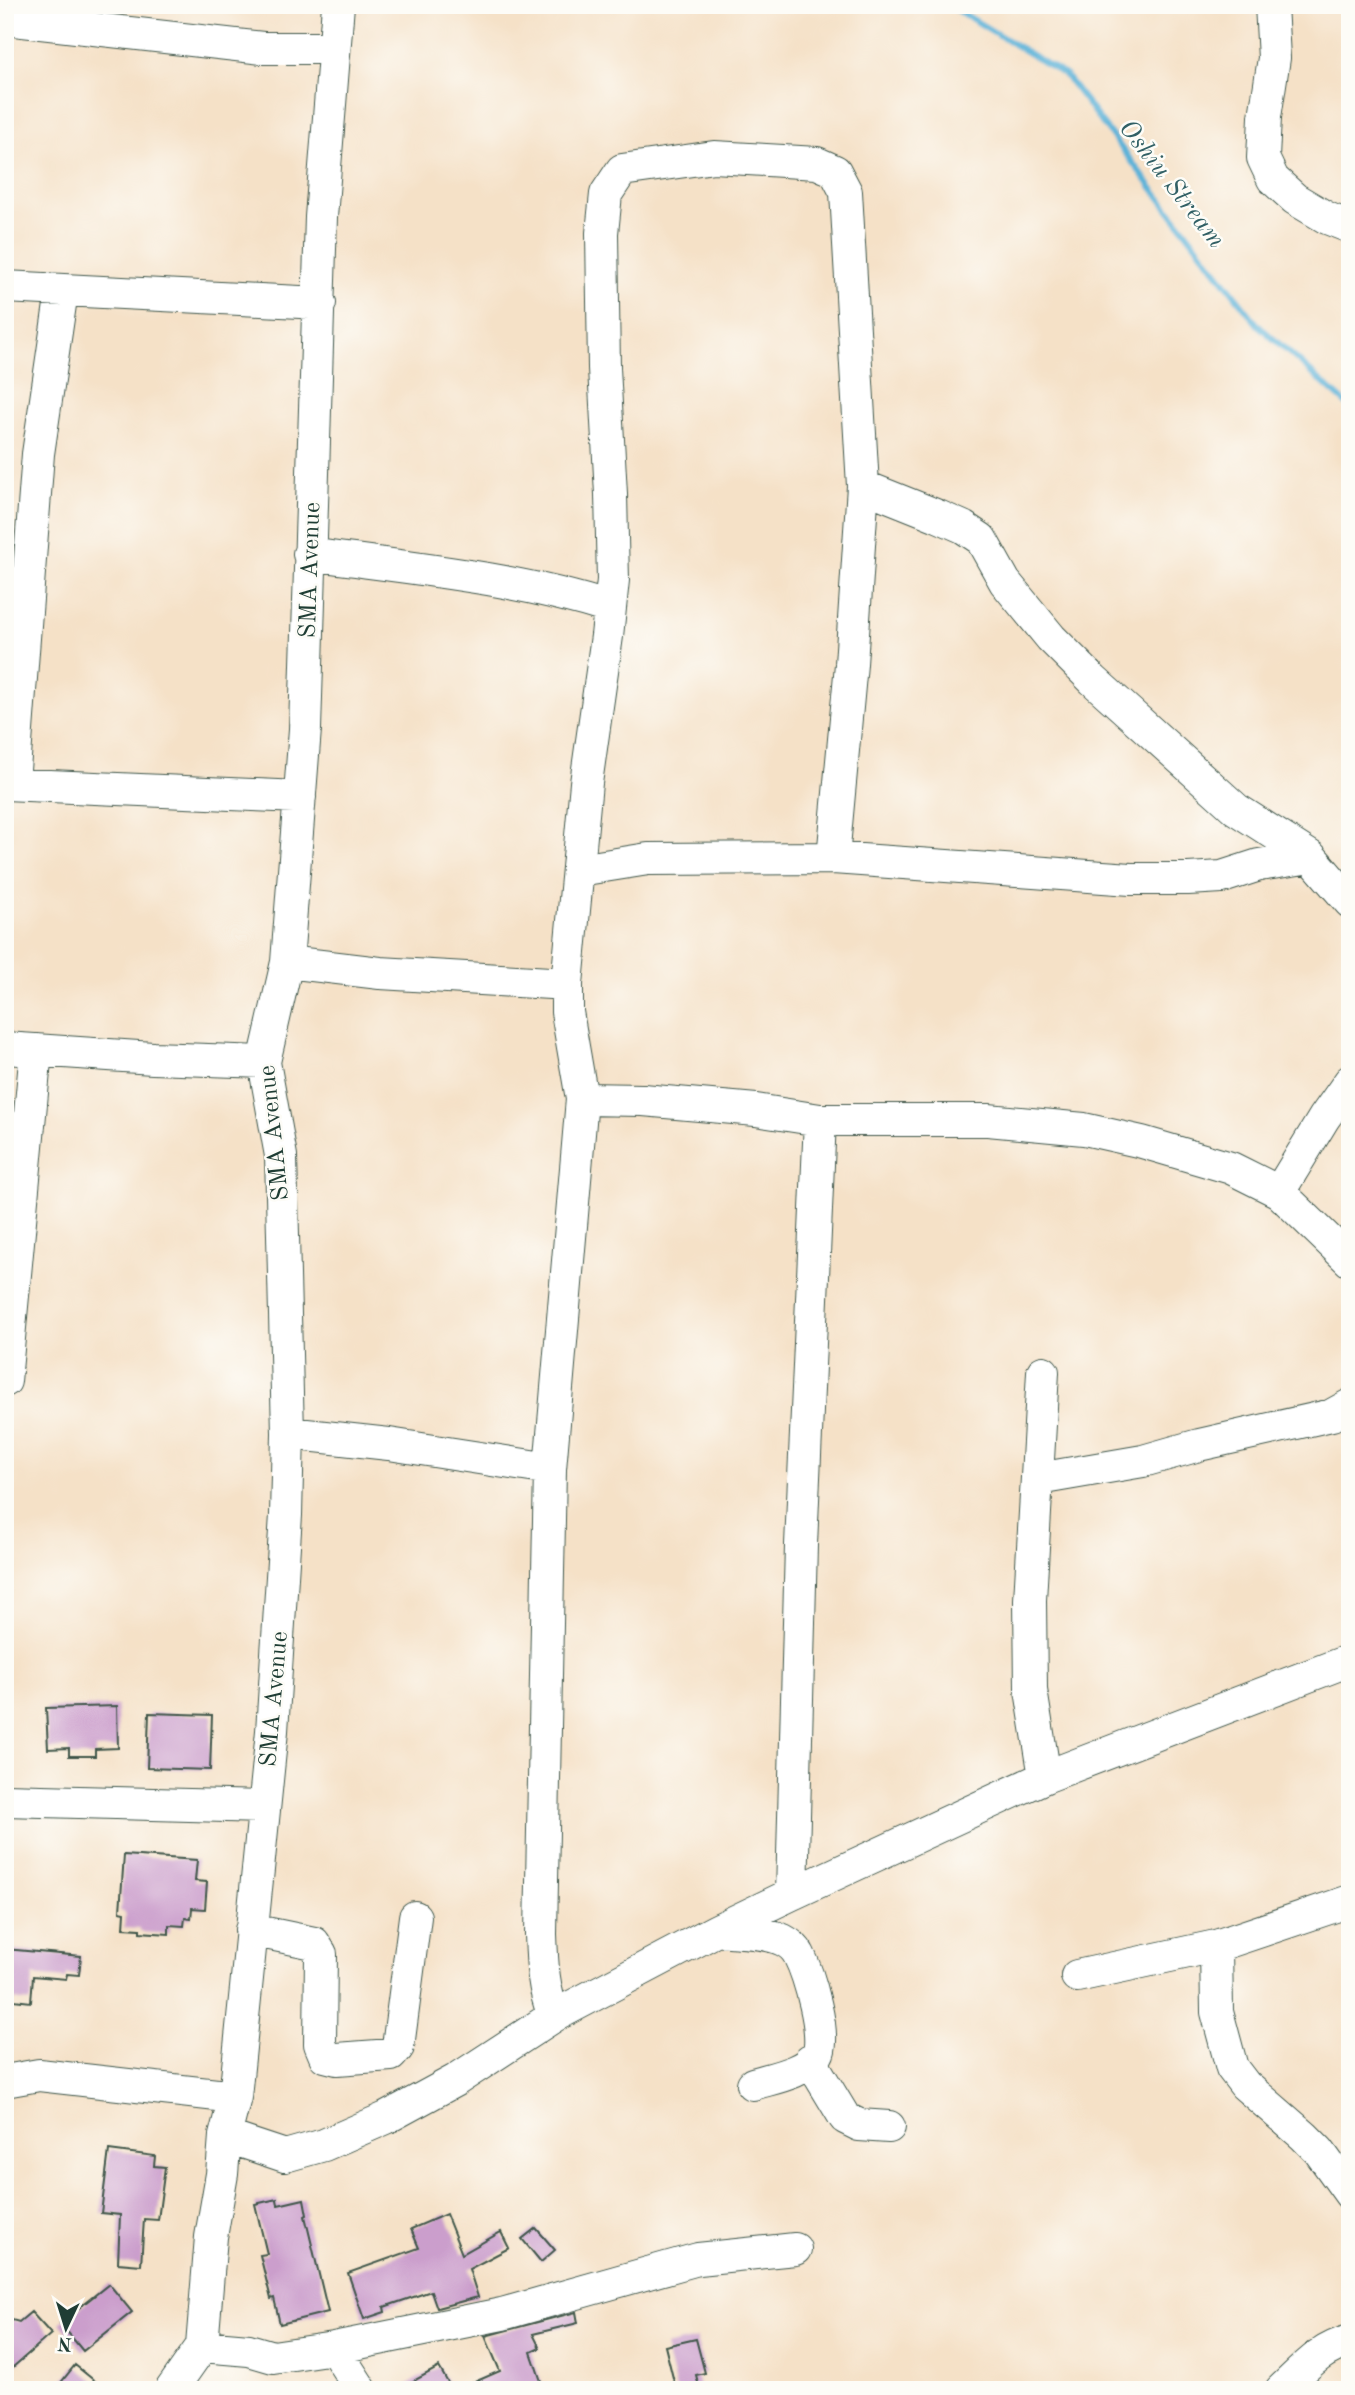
<svg xmlns="http://www.w3.org/2000/svg" width="1355" height="2395" font-family="'Old Standard TT',serif">
<style>
.lines{fill:none;stroke-linecap:round;stroke-linejoin:round}
.stream{stroke:#5bb2d8;stroke-width:6}
.building{fill:#cb9ecc}
.minor-casing{stroke:#3f564a;stroke-width:34}
.minor{stroke:#fff;stroke-width:32}
.labels{text-anchor:middle;stroke-width:5;stroke-linejoin:round;paint-order:stroke}
.street-label{font-size:24px;fill:#1f3d34;stroke:#fdfcf7}
.water-label{font-size:26px;font-style:italic;fill:#316065;stroke:#fdfcf7}
</style>
<rect width="100%" height="100%" fill="#fdfcf7"/>
<filter id="ink" filterUnits="userSpaceOnUse"><feTurbulence type="fractalNoise" baseFrequency=".0143" numOctaves="2"/><feDisplacementMap in="SourceGraphic" scale="14" xChannelSelector="R" yChannelSelector="G"/><feConvolveMatrix kernelMatrix="1 2 1 2 8 2 1 2 1" color-interpolation-filters="sRGB"/></filter>
<filter id="wash" filterUnits="userSpaceOnUse"><feTurbulence type="fractalNoise" baseFrequency=".00686" numOctaves="4" result="noise"/><feDisplacementMap in="SourceGraphic" scale="28" xChannelSelector="R" yChannelSelector="G"/><feGaussianBlur stdDeviation="1.57" result="paint"/><feColorMatrix in="noise" values="0 0 0 0 0 0 0 0 0 0 0 0 0 0 0 0 0 1.4 0 .05"/><feComposite in="paint" operator="in"/></filter>
<g filter="url(#wash)">
<rect width="100%" height="100%" fill="#f5e1c7"/>
<g class="lines">
<path class="stream" d="M949 5 1065 75 1258 325 1350 407"/>
</g>
<g id="blocks">
<path class="building" d="M117 1706 118 1748 95 1749V1756H69V1748L48 1749 46 1708Z
M149 1713 212 1715 210 1770 147 1768Z
M124 1855 197 1860 195 1881 207 1882 205 1909 192 1908 191 1919 185 1918 184 1926 169 1925V1934L140 1932V1929L124 1928 125 1912 120 1911Z
M5 1949 81 1956 79 1975 67 1974 66 1979 33 1976 31 2002 5 1999Z
M109 2150 155 2156 154 2166 165 2167 158 2220 144 2219 141 2265 118 2263 120 2215 101 2213Z
M277 2199 278 2205 304 2199 307 2215 305 2216 328 2312 280 2324 274 2298 271 2299 260 2255 267 2254 255 2204Z
M446 2214 462 2254 501 2232 509 2248 469 2269 478 2297 437 2308 431 2291 384 2307 385 2312 364 2319 348 2273 419 2248 411 2229Z
M536 2228 555 2250 541 2262 522 2239Z
M109 2284 132 2312 83 2351 60 2323Z
M31 2312 51 2334 5 2374V2318L19 2322Z
M576 2312 578 2323 533 2334 540 2348 531 2352 544 2390H456L500 2371 485 2336Z
M696 2339 705 2373 696 2375 700 2390H676L665 2346Z
M75 2365 106 2390H55Z
M439 2367 452 2390H397Z"/>
</g>
</g>
<g filter="url(#ink)">
<use href="#blocks" fill-opacity="0" stroke="#3f564a" stroke-width="2"/>
<g class="lines">
<g class="minor-casing">
<path id="minor" d="M338 5 321 217 305 729 287 962 264 1062 281 1156 288 1433 286 1515 272 1731 235 2097 225 2136 222 2174 211 2237 202 2346 249 2350 273 2357 334 2348 502 2314 698 2259 795 2249
M1271 5 1274 58 1265 117 1263 158 1273 179 1295 199 1327 218 1350 227
M5 19 263 48H333
M5 287 320 303
M863 486 938 516 963 527 981 539 1005 582 1051 638 1093 680 1236 809 1311 857 1350 902
M309 554C410 568 513 577 610 608
M13 783 38 454 62 291
M5 784 300 797
M579 870 648 859 833 858 1131 879H1188L1222 877 1259 865 1311 857
M287 962 380 973 567 984
M5 1048 153 1058 264 1062
M582 1099 643 1100 756 1110 820 1120H988L1084 1129 1142 1142 1231 1168 1279 1192 1350 1261
M1279 1192 1324 1118 1350 1081
M1043 1372 1030 1600 1031 1690 1045 1777
M5 1381 36 1050
M288 1433 389 1444 550 1469
M1038 1479 1143 1461 1199 1445 1332 1415 1350 1405
M5 1800 263 1807
M792 1894 801 1545 820 1120
M251 1930 314 1943 321 1954 320 2044 325 2056 337 2059 391 2055 398 2047 415 1917
M719 1930C739 1933 764 1931 783 1940 789 1943 796 1949 799 1955 808 1973 828 2037 817 2055 804 2073 772 2078 753 2084
M1216 1946 1217 2012 1232 2068 1245 2085 1304 2136 1319 2151 1350 2194
M1077 1976 1216 1946 1350 1901
M554 2016C543 1989 542 1963 541 1934L550 1469 582 1099 567 1012V984L586 783 607 636 613 580 611 494 604 368 602 233 606 194 622 170 714 157 817 163 835 171 846 192 863 486 851 664 833 858
M810 2060 845 2118 859 2125 889 2127
M5 2081 39 2075 235 2097
M225 2136 285 2156 324 2145 386 2118 456 2080 554 2016 717 1930 792 1894 1045 1777 1350 1660
M334 2348 361 2390
M171 2390 202 2346
M1281 2390C1304 2369 1319 2349 1350 2341"/>
</g>
<use href="#minor" class="minor"/>
</g>
</g>
<g class="labels">
<g class="street-label">
<text transform="translate(309 570) rotate(-88)" y="8">SMA Avenue</text>
<text transform="translate(273 1133) rotate(-96)" y="8">SMA Avenue</text>
<text transform="translate(273 1699) rotate(-85)" y="8">SMA Avenue</text>
</g>
<g class="water-label">
<text transform="translate(1173 183) rotate(52)" y="9">Oshiu Stream</text>
</g>
</g>
<rect width="1355" height="2395" fill="none" stroke="#fdfcf7" stroke-width="28"/>
<g transform="translate(66 2328) rotate(184)" stroke="#fdfcf7" stroke-width="5" paint-order="stroke">
<path d="M0-5L12 26L0 18L-12 26Z" fill="#1f3d34"/>
<text y="-10" font-size="19" font-weight="bold" text-anchor="middle" fill="#1f3d34">N</text>
</g>
</svg>
